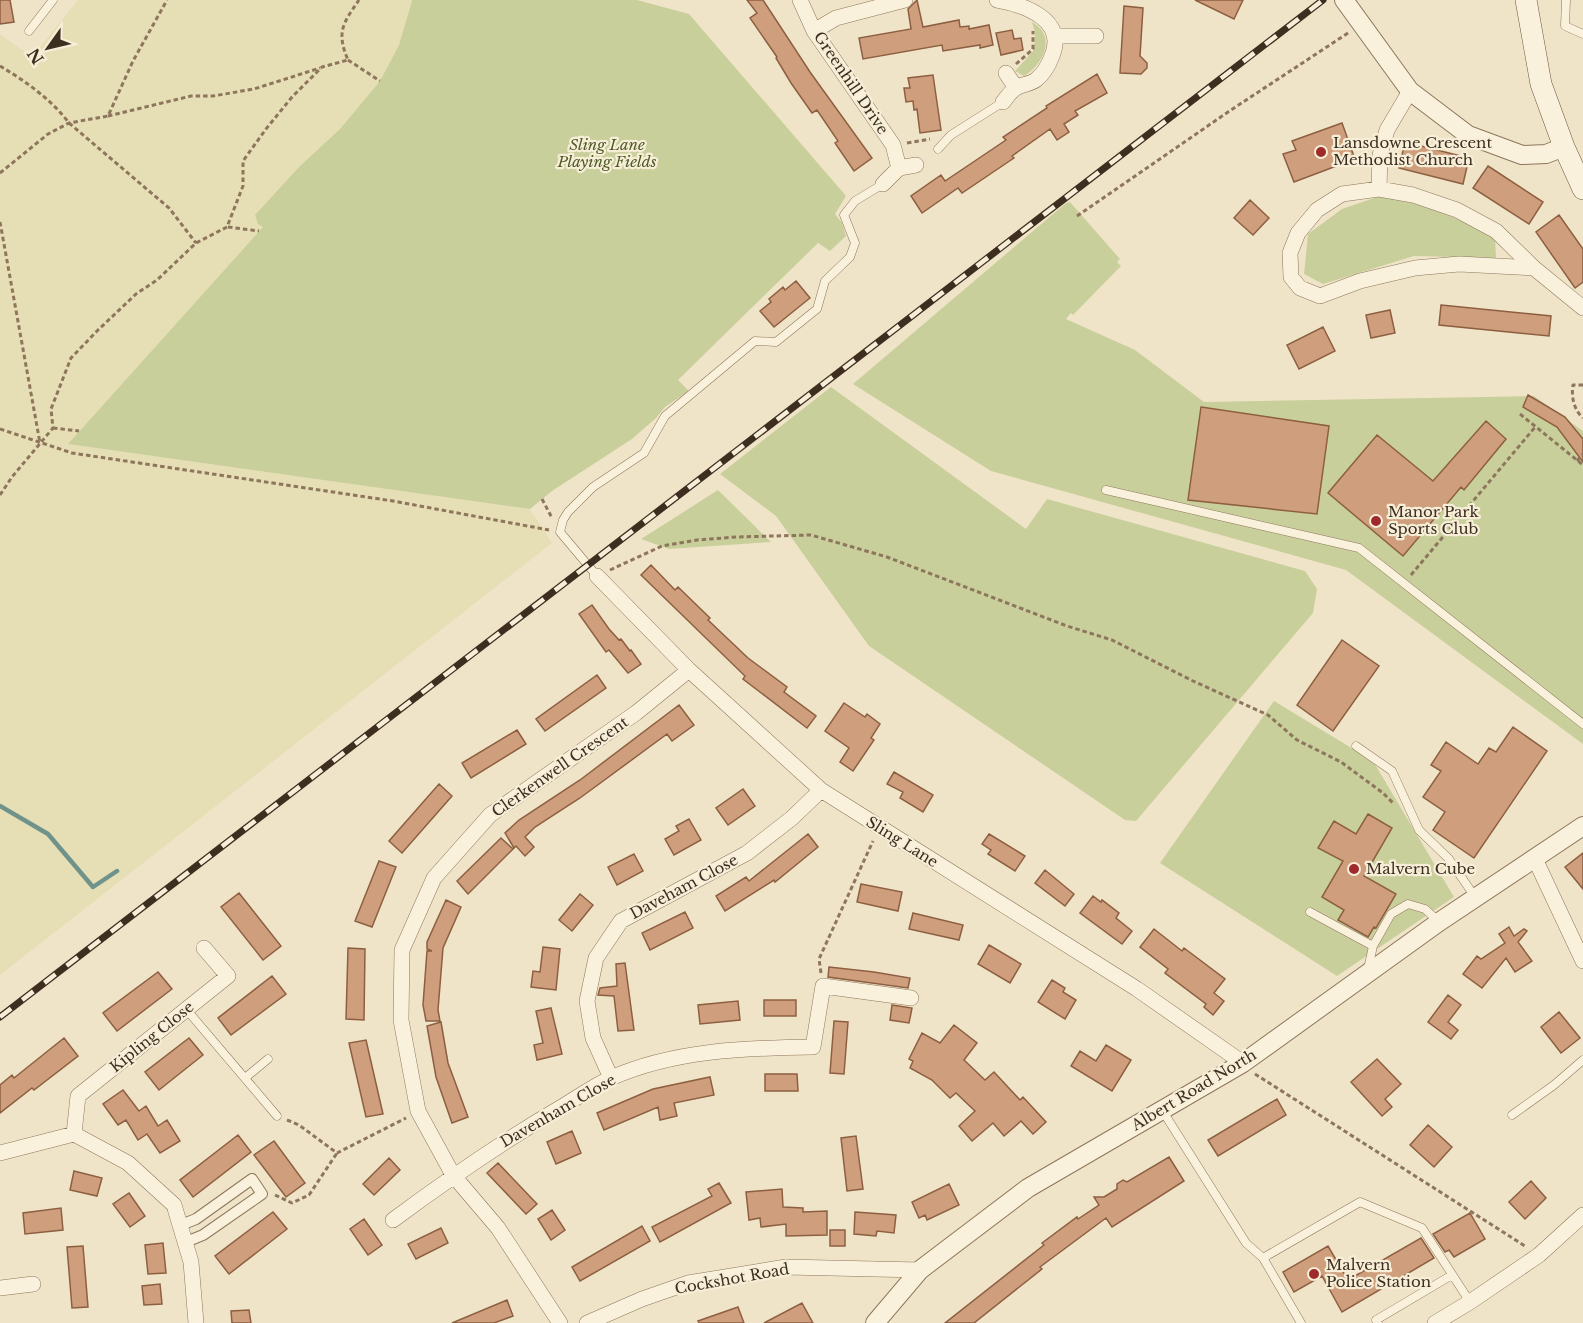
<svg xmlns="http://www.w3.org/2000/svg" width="1583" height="1323" font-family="'Libre Baskerville',serif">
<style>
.farmland{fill:#e6deb5}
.green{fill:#c9cf9b}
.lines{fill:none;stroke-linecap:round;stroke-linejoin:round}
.stream{stroke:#6f938a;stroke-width:4.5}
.building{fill:#cf9f7d;stroke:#8d5f41;stroke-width:1.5}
.service-casing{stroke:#8d765c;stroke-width:9}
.pedestrian-casing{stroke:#8d765c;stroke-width:12}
.minor-casing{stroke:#8d765c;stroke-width:16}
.tertiary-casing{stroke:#8d765c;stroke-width:20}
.secondary-casing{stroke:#6f573f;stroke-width:22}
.path{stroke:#8d765c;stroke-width:3;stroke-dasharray:4.5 3;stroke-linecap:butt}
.service{stroke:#faf1dc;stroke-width:8}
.pedestrian{stroke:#faf1dc;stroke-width:10}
.minor{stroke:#faf1dc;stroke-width:15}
.tertiary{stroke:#faf1dc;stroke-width:18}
.secondary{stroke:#faf1dc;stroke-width:21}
.rail-casing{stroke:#3d2e20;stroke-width:7}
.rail{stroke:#f7eed8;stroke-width:4.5;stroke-dasharray:14;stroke-linecap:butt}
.poi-dot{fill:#9e2a2b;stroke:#f7eed8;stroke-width:2}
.labels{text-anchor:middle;stroke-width:4.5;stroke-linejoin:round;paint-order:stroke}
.street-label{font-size:15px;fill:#3d2e20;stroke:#f7eed8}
.poi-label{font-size:15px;fill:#3d2e20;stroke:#f7eed8;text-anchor:start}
.park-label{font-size:15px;font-style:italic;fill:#4d5a26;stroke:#f7eed8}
</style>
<rect width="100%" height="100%" fill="#f0e4c8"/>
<path class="farmland" d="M78 0H411L399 45 380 81 340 129 299 167 255 215 264 226 68 444 530 509 552 543 0 975V34L32 57Z"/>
<path class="green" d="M412 0H637L689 14 846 196 835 214 842 223 846 236 830 251 818 243 678 380 689 391 665 407 656 418 632 439 552 491 530 509 68 444 263 227 258 224 255 215 299 167 340 129 380 81 399 45Z
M1032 22C1057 36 1044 64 1024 76L1015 71 1034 50 1035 33Z
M1380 196 1430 207 1495 236 1496 258 1414 256 1323 284 1304 274 1308 234 1342 209Z
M1070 202 1120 259 1117 262 1121 266 1073 315 1071 313 1066 319 1135 350 1204 402 1534 396 1583 431V744L1346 570 991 471 853 384 1066 203Z
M831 387 1026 529 1047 499 1305 571 1317 589 1313 613 1136 821 1125 820 869 646 776 516 720 474Z
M718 490 771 542 669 549 641 539Z
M1274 701 1373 761 1454 897 1337 976 1160 863Z"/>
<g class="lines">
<path class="stream" d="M0 806 48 834 93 887 117 871"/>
</g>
<path class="building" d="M0 0H10L14 22 0 24Z
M747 0H763L810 72 872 158 854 171 835 143 838 141 817 110 812 113 791 83 776 58 777 57 750 18 757 13Z
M917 0 923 27 959 20 960 27 969 26V29L989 25 993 45 980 48V45L943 51 942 45 863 59 859 38 911 29 908 9Z
M1195 0H1243L1234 19Z
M1124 6 1143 8 1140 56 1147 63V68L1141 74 1120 73Z
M1012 30 1014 39 1021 38 1023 50 1001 55 996 33Z
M1097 74 1107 93 1075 111 1078 115 1064 124 1069 132 1057 140 1050 129 1012 156 1014 158 962 193 958 188 922 213 911 196 941 175 945 181 1006 140 1003 137 1047 108 1046 106Z
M933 75 941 130 920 133 917 109 914 110 913 101 906 102 904 88H910L908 78Z
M1342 123 1355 159 1294 182 1283 154 1296 150 1292 141Z
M1405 142 1469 158 1463 184 1399 168Z
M1488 166 1543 202 1529 224 1473 188Z
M1250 200 1269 218 1253 235 1234 218Z
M1559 215 1583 249V282L1575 288 1536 232Z
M796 281 810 298 774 327 760 311 771 302 769 299 783 287 785 290Z
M1441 305 1551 316 1549 336 1439 325Z
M1390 310 1395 333 1371 338 1366 315Z
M1323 327 1335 351 1299 369 1287 345Z
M1528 395 1565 417 1583 439V462L1557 427 1523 407Z
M1201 407 1329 426 1317 514 1188 500Z
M1486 421 1506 439 1464 490 1461 487 1403 556 1328 493 1377 435 1433 481Z
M651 565 675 590 678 587 710 618 708 620 748 658 787 687 784 692 816 716 807 728 743 679 745 676 641 575Z
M592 605 609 629 619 640 621 639 630 651 631 650 641 664 628 673 609 650 606 652 579 614Z
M1342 640 1379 666 1333 731 1297 705Z
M597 675 606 688 545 731 536 719Z
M844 703 865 717 867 714 880 724 871 738 874 740 853 771 840 762 849 748 825 731Z
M679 705 694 725 672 741 667 734 580 798 535 827 525 837 534 847 525 856 516 846 514 848 505 833 519 820 580 780Z
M1513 727 1547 751 1474 858 1433 830 1445 812 1423 797 1441 771 1431 765 1446 742 1478 764 1489 748 1496 752Z
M517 730 526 744 471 778 462 763Z
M894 772 933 795 923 812 900 798 903 792 887 784Z
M439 784 452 796 402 853 389 841Z
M743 789 755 806 728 825 716 808Z
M1368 814 1392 828 1364 876 1396 894 1376 928 1374 927 1368 937 1338 920 1344 910 1322 897 1343 861 1318 848 1334 821 1356 834Z
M689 819 701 840 674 855 665 839 679 831 676 826Z
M808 834 818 847 775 882 774 880 725 911 716 896 746 877 749 881Z
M989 834 1025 856 1015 871 988 854 991 850 982 844Z
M501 838 513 849 468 894 457 881Z
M1583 853V889L1565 867Z
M634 854 643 871 617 885 608 867Z
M379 861 396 867 372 927 355 921Z
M1045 870 1074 894 1065 906 1035 883Z
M861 884 902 892 898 911 857 902Z
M239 893 281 946 263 960 221 907Z
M580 894 593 905 572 931 559 920Z
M1093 896 1101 902 1102 900 1119 913 1116 918 1132 931 1122 944 1080 913Z
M446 900 461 907 443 948 438 1010 440 1021H426L423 1005 427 951H432L427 949V942Z
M685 912 693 928 650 950 642 933Z
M913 913 963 925 959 940 909 929Z
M1509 927 1514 936 1524 929 1527 931 1518 942 1532 961 1515 972 1506 958 1482 988 1463 974 1477 956 1481 959 1505 943 1499 934Z
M1154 929 1182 951 1184 948 1225 979 1214 993 1224 1001 1213 1015 1204 1007 1206 1004 1165 973 1168 969 1140 947Z
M989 945 1021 964 1010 983 978 964Z
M543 947 560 949 556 990 531 987 533 971 540 972Z
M348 948 365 949 364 1020 346 1019Z
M625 963 634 1030 618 1031 614 996 598 995 600 988 617 986 616 964Z
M829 967 874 972 910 978 908 988 828 977Z
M158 972 172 989 117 1031 103 1013Z
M272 976 286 994 231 1035 218 1018Z
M1052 980 1065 988 1063 992 1076 1000 1065 1019 1038 1002Z
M1448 995 1461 1005 1448 1022 1458 1030 1451 1039 1428 1022Z
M764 1000H796V1016H764Z
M738 1001 740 1020 700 1024 698 1005Z
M892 1005 912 1008 909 1023 890 1020Z
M551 1008 562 1054 537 1060 534 1045 543 1043 536 1011Z
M1559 1012 1580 1038 1561 1053 1541 1027Z
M834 1021 848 1022 844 1074 830 1073Z
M441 1022 448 1063 468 1117 452 1123 436 1077 427 1026Z
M954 1025 977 1043 964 1060 985 1080 994 1072 1020 1100 1023 1097 1046 1122 1033 1134 1021 1121 1004 1136 993 1123 972 1141 959 1126 975 1111 956 1093 950 1098 932 1080 910 1068 913 1061 909 1059 922 1033 940 1043Z
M64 1038 78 1056 34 1090 32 1088 0 1113V1085L12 1075 14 1078Z
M189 1038 203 1055 159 1090 145 1072Z
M366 1040 383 1114 366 1117 349 1043Z
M1106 1045 1131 1060 1112 1091 1071 1066 1080 1051 1096 1061Z
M1377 1059 1401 1084 1385 1099 1392 1107 1382 1116 1351 1082Z
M765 1074H797L798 1091H765Z
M710 1077 714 1095 674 1103 677 1116 660 1120 658 1107 604 1130 597 1113 653 1089Z
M123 1090 139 1111 146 1106 158 1126 167 1120 180 1141 160 1153 147 1134 138 1140 126 1120 118 1125 103 1104Z
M1277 1099 1286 1115 1218 1156 1208 1140Z
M1428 1125 1452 1147 1434 1167 1410 1145Z
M572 1131 581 1153 556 1164 547 1142Z
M238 1135 251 1152 193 1197 180 1180Z
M856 1136 863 1189 847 1191 841 1138Z
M274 1141 305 1183 286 1197 254 1155Z
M1169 1157 1184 1181 1112 1227 1106 1218 1040 1267 1042 1269 974 1323H945L1044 1245 1042 1243 1077 1217 1078 1219 1099 1205 1094 1197H1104L1117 1189V1184L1123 1180 1127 1182Z
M389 1158 400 1170 374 1195 363 1184Z
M498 1163 537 1204 526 1214 487 1173Z
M74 1171 102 1178 97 1196 70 1190Z
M1531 1181 1546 1198 1525 1219 1509 1202Z
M719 1183 731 1203 660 1242 652 1227 712 1196 708 1189Z
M949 1184 959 1205 927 1220 925 1215 919 1218 912 1202Z
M782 1189 783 1207 803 1208V1212L827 1211V1235L786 1236V1224L761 1227 760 1218 749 1220 746 1192Z
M129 1193 145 1216 130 1227 113 1204Z
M61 1208 63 1230 25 1234 23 1213Z
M552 1210 565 1230 551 1240 538 1219Z
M273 1212 287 1229 229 1274 215 1256Z
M855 1212 896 1215 894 1233 877 1231 876 1236 854 1234Z
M1470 1213 1485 1239 1454 1257 1449 1250 1445 1252 1433 1234Z
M364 1219 382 1245 368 1255 350 1229Z
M642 1226 650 1241 580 1281 572 1267Z
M441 1228 448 1243 416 1259 408 1244Z
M830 1230H845V1246H830Z
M1421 1238 1434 1258 1342 1312 1322 1276 1294 1292 1283 1272 1328 1246 1348 1280Z
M163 1243 166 1273 148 1274 145 1245Z
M83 1246 88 1307 72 1308 67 1247Z
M160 1284 162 1304 144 1305 142 1286Z
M507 1300 513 1316 494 1323H452Z
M802 1303 813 1323H764Z
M738 1307 744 1323H699L698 1321Z
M249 1310 251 1323H232L231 1311Z"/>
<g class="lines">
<g class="service-casing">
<path id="service" d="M1566 0 1565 26 1583 34
M29 31 53 0
M938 149 951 135 1003 102
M1106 490 1359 548 1583 724
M597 576 560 532 563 520 568 512 593 487 644 453 665 416 755 341 776 342 817 309 825 281 850 257 855 243 844 215 855 201 883 184
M1356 746 1392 771 1419 830 1449 859 1475 897
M1310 912 1373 946 1368 969
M1373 946 1391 914 1408 904 1425 909 1438 921
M186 1009 277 1116
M245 1078 268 1059
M1162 1110 1246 1243 1263 1258 1360 1202 1422 1228 1470 1302
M1512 1115 1554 1085 1583 1060
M1263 1258 1301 1323
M1378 1323 1376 1320 1452 1275"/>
</g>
<g class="pedestrian-casing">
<path id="pedestrian" d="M181 1225 196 1219 252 1179 262 1194 203 1235 186 1242"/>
</g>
<g class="minor-casing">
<path id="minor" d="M800 0 814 31 893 145 899 168 883 184
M997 0C1025 5 1067 20 1052 56 1049 64 1044 73 1037 79 1032 84 1022 84 1016 88 1011 91 1007 97 1003 102
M814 31 836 18 905 0
M1056 36H1096
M1006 73 1016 88
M899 168 916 165
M1379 189 1380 155 1387 130 1410 91
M1534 268 1496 231 1457 210 1413 195 1379 189 1342 194 1317 210 1298 233 1290 253 1291 277 1300 288 1320 296 1360 281 1415 268 1459 264 1534 268 1583 308
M597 576 689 670 821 790 1137 989 1243 1063
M1535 859 1583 961
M611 1078 593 1038 587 1001 596 958 621 921 747 853 792 818 821 790
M74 1134 78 1096 228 976 204 948
M0 1153 74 1134 128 1163 174 1205 191 1262 196 1323
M393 1220C447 1180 502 1142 560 1108 577 1098 593 1086 611 1078 674 1050 745 1048 813 1047L823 986 911 998
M0 1288 33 1284
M560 1323 498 1228 453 1175 418 1111 401 1020 402 950 434 878 490 815 636 713 689 670
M587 1323 642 1299 688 1283 786 1267 920 1270
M1435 1323 1470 1302 1539 1255 1583 1215"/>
</g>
<g class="tertiary-casing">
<path id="tertiary" d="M1344 0 1410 91 1468 135 1522 155 1546 154 1564 147
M875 1323 920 1270 1028 1188 1243 1063 1439 922 1583 826"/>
</g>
<g class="secondary-casing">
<path id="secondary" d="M1526 0 1541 84 1564 147 1583 189"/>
</g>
<path class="path" d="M348 60 380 81
M1016 64 1033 49V31
M0 66C25 81 51 99 69 123L169 208 196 243
M108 116 191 96H213L254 89 320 68
M907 143 930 139
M0 173 48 134 69 123 108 116 133 61 167 0
M1077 216 1228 112 1348 33
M0 222 40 443
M228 227 259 231
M1583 385H1573C1571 397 1574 410 1583 418
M1520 414 1583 465
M53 428 79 431
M0 429 72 453 393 501 549 530
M1577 461 1583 454
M0 495 12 477 53 428 51 409 71 358 97 331 136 294 157 280 196 243 227 227 243 186V161L266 129 292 97 322 67 348 60C336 32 343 23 359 0
M542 499 552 518
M610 570 662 546 697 540 736 537 811 535 887 557 1067 626 1112 640 1193 681 1268 715 1297 740 1341 762 1383 793 1394 804
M1411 575 1536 426
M821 973 819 959 873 841
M1255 1074 1525 1246
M287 1120 299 1125 337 1153 406 1118
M275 1195 292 1203 309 1195 337 1153"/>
<use href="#service" class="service"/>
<use href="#pedestrian" class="pedestrian"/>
<use href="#minor" class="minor"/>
<use href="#tertiary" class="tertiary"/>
<use href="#secondary" class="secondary"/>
<g class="rail-casing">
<path id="rail" d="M0 1017 1323 0"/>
</g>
<use href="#rail" class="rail"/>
</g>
<g class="poi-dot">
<circle cx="1321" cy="152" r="6"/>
<circle cx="1376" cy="521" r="6"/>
<circle cx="1354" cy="869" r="6"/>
<circle cx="1314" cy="1274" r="6"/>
</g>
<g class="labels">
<g class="street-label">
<text transform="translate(851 83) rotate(56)" y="5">Greenhill Drive</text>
<text transform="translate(560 767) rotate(-35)" y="5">Clerkenwell Crescent</text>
<text transform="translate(902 842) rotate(32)" y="5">Sling Lane</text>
<text transform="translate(684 887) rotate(-28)" y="5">Daveham Close</text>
<text transform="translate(152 1037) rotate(-39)" y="5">Kipling Close</text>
<text transform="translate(1194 1090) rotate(-31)" y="5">Albert Road North</text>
<text transform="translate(558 1111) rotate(-30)" y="5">Davenham Close</text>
<text transform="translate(732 1279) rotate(-10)" y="5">Cockshot Road</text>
</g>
<g class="poi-label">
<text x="1333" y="148">Lansdowne Crescent<tspan x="1333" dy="17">Methodist Church</tspan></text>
<text x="1388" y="517">Manor Park<tspan x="1388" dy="17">Sports Club</tspan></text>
<text x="1366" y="874">Malvern Cube</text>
<text x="1326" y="1270">Malvern<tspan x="1326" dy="17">Police Station</tspan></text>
</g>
<g class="park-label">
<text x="607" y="150">Sling Lane<tspan x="607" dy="17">Playing Fields</tspan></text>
</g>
</g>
<g transform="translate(48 48) rotate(236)" stroke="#f7eed8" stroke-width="4.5" paint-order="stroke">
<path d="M0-4.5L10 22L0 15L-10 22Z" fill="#3d2e20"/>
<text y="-9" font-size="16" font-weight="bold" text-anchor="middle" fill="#3d2e20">N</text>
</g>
</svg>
